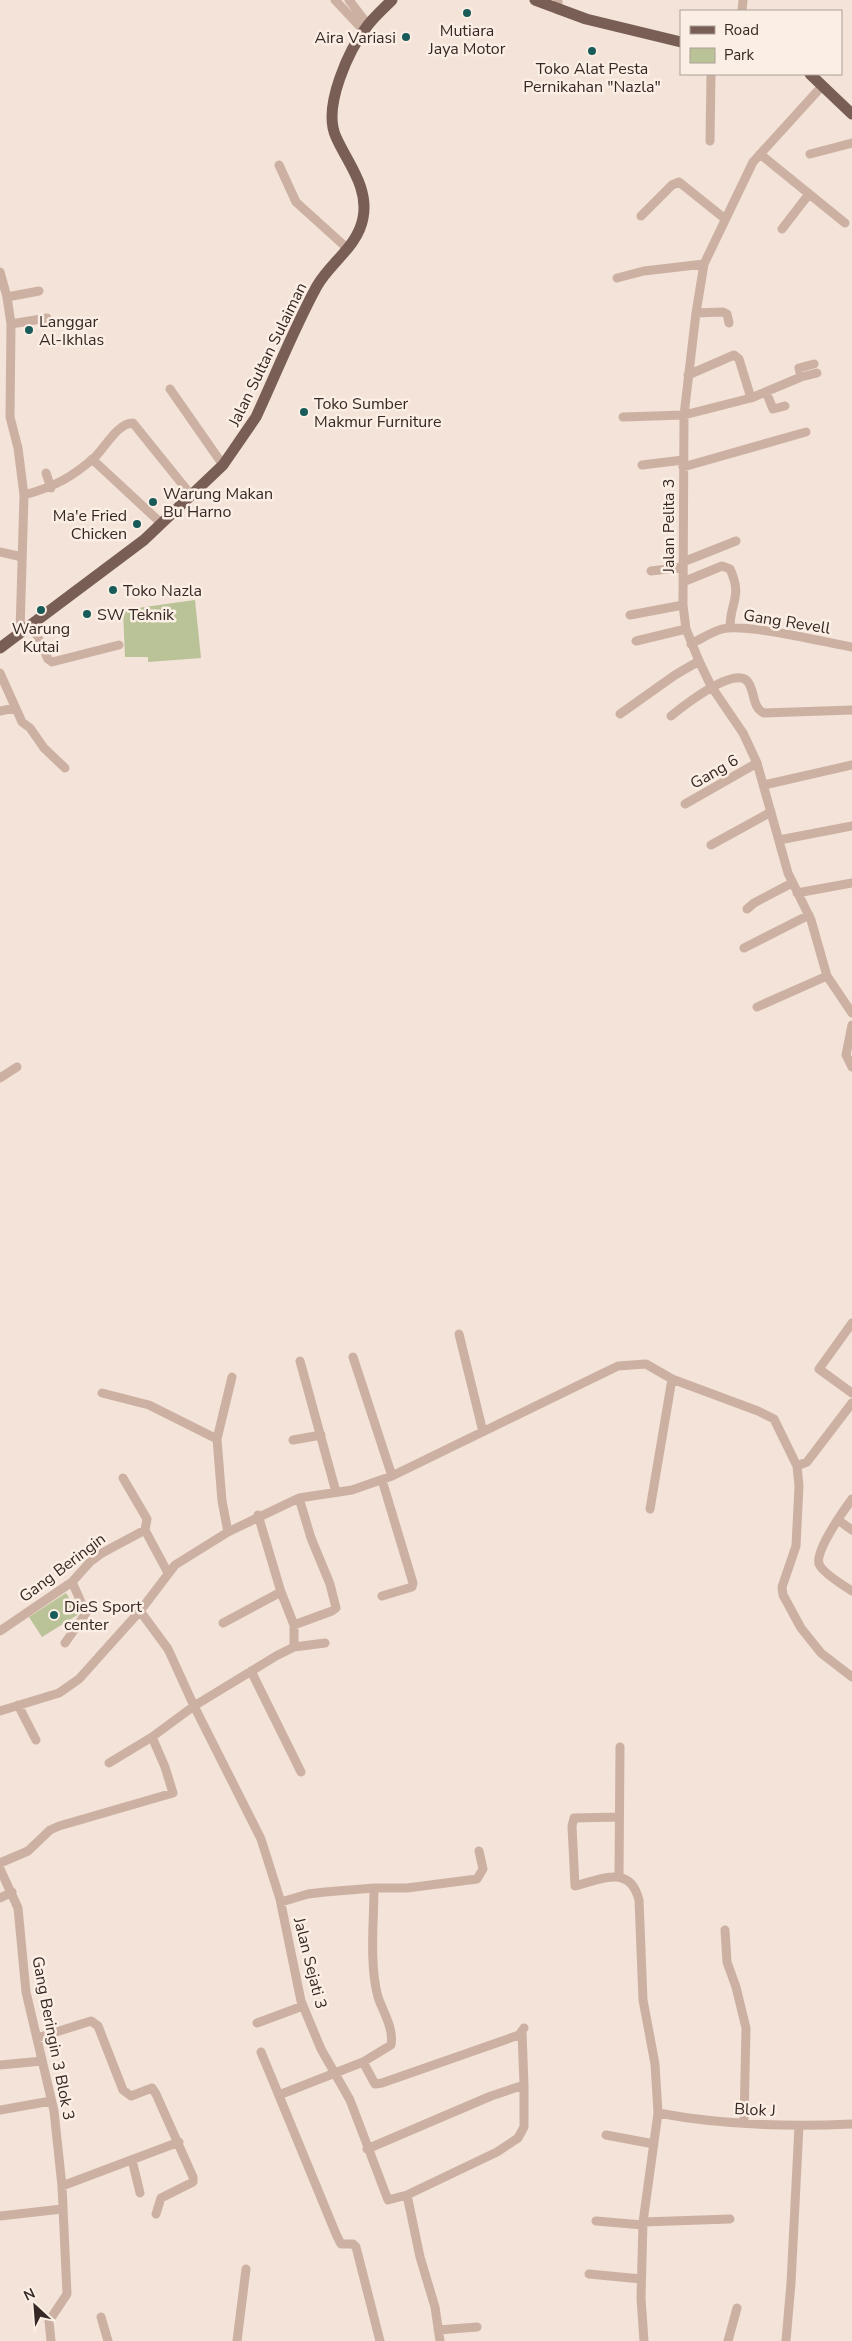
<svg xmlns="http://www.w3.org/2000/svg" width="852" height="2341" font-family="'Nunito Sans',sans-serif">
<style>
.green{fill:#b9c397}
.lines{fill:none;stroke-linecap:round;stroke-linejoin:round}
.minor{stroke:#ccb1a3;stroke-width:9}
.major{stroke:#795e55;stroke-width:11}
.poi-dot{fill:#185b58;stroke:#fbeee4;stroke-width:2}
.labels{text-anchor:middle;stroke-width:5;stroke-linejoin:round;paint-order:stroke}
.poi-label{font-size:16px;fill:#362925;stroke:#fbeee4;text-anchor:start}
.street-label{font-size:16px;fill:#362925;stroke:#fbeee4}
</style>
<rect width="100%" height="100%" fill="#f3e3d8"/>
<path class="green" d="M195 600 201 658 148 662V657H125L123 610Z
M66 1593 79 1614 42 1637 29 1617Z"/>
<g class="lines">
<path class="minor" d="M335 0 364 31
M349 0 368 25
M558 0V10
M742 11 743 0
M823 85 753 162 704 264 696 313 684 415 683 605 686 629 699 661 711 686 743 733 757 763 788 873 811 920 827 976 852 1013
M710 141 711 74
M760 154 845 223
M810 154 852 143
M279 165 296 202 348 249
M641 216 672 185 679 182 724 218
M782 229 809 194
M0 272 7 297 11 324 10 417 18 448 24 495 20 632
M617 278 644 271 704 264
M7 297 39 291
M696 313 723 312 727 314 729 323
M11 324 47 318
M688 375 734 355 739 359 751 398
M801 377 799 368 814 364
M170 389 223 465
M766 392 773 409 785 406
M623 417 684 415 751 398 801 377 817 373
M92 459 162 524
M642 465 683 460
M683 467 806 432
M46 473 51 488
M24 495C54 487 73 477 96 456 106 446 118 423 133 423L191 495
M0 552 22 557
M683 562 736 541
M651 571 683 567
M683 582 722 566 730 569C743 597 730 601 730 628
M630 615 683 605
M32 625 48 659 52 662 119 645
M636 641 686 629
M691 644C701 639 711 632 722 629 746 623 824 642 852 647
M0 673 22 722 30 728 44 748 65 768
M0 711 15 708
M620 714 675 675 699 661
M671 716C682 707 736 664 748 682 755 691 752 708 764 713L852 710
M764 785 852 765
M685 804 757 763
M779 840 852 826
M711 845 771 812
M797 893 852 883
M747 909 754 903 792 883
M744 948 809 915
M757 1007 827 976
M852 1025 846 1055 852 1067
M0 1078 17 1067
M852 1323 819 1369 852 1393
M459 1334 483 1432
M353 1357 392 1476
M300 1361 336 1492
M102 1393 149 1405 217 1439
M293 1440 321 1435
M797 1466 807 1462 852 1403
M123 1478 147 1519 145 1530 168 1573
M382 1480 413 1583 412 1587 382 1596
M852 1499C844 1510 815 1551 819 1564 822 1572 844 1586 852 1591
M650 1509 672 1379
M258 1515 281 1592 294 1625V1647
M838 1520 852 1530
M228 1532 222 1501 217 1439 232 1377
M140 1611 168 1649 194 1706 261 1839 280 1899 301 2001 321 2049 350 2100 388 2200 407 2195 420 2257 435 2307 440 2341
M223 1623 281 1592
M294 1625 332 1611 336 1608 330 1584 311 1538 299 1498
M0 1631 72 1582 90 1562 102 1553 145 1530
M65 1643 86 1613 72 1582
M251 1671 301 1772
M18 1705 36 1740
M0 1711 59 1693 79 1679 140 1611 175 1565 228 1532 299 1498 352 1490 392 1476 618 1366 646 1364 672 1379 758 1411 774 1419 797 1466 799 1486 796 1546 782 1587 783 1595 801 1628 821 1653 852 1677
M109 1763 152 1737 194 1706 276 1656 294 1647 325 1643
M619 1817 574 1818 572 1826 575 1886C602 1879 630 1864 639 1900L643 2000 655 2064 658 2113 643 2222 641 2298 644 2341
M0 1863 28 1851 50 1830 59 1826 173 1793 165 1767 152 1737
M0 1869 18 1908 26 1992 54 2111 62 2186 67 2294 49 2321 51 2341
M619 1877 620 1747
M0 1898 12 1892
M281 1902 308 1894 325 1892 374 1888H407L477 1879 483 1869 479 1851
M725 1930 727 1962 736 1987 746 2028 744 2123
M257 2023 303 2006
M37 2038 91 2021 98 2026 123 2090 131 2096 152 2088 156 2094 193 2177V2182L161 2198 156 2214
M261 2052 336 2234 341 2244H353L356 2247 380 2341
M363 2062 375 2084 382 2083 519 2035 524 2028
M0 2065 42 2061
M279 2095 363 2062 391 2045C394 2028 383 2012 378 1997 369 1964 374 1922 374 1888
M0 2110 51 2101
M658 2113C722 2125 787 2127 852 2124
M606 2135 654 2144
M367 2149 491 2096 524 2085 522 2032
M132 2160 140 2193
M62 2186 179 2142
M407 2195 497 2152 518 2138 524 2127V2085
M0 2216 62 2209
M596 2221 643 2225
M643 2222 730 2219
M589 2274 641 2279
M101 2317 108 2341
M438 2330 477 2327
M237 2341 246 2269
M728 2341 737 2308
M786 2341 791 2283 799 2126"/>
<path class="major" d="M535 0 586 19 681 42
M810 74 852 114
M0 648 144 540 223 465 256 417C276 374 294 328 317 286 330 263 358 246 363 218 369 187 348 164 336 137 322 107 349 49 368 25 375 16 384 8 392 0"/>
</g>
<g class="poi-dot">
<circle cx="467" cy="13" r="5"/>
<circle cx="406" cy="37" r="5"/>
<circle cx="592" cy="51" r="5"/>
<circle cx="29" cy="330" r="5"/>
<circle cx="304" cy="412" r="5"/>
<circle cx="153" cy="502" r="5"/>
<circle cx="137" cy="524" r="5"/>
<circle cx="113" cy="590" r="5"/>
<circle cx="41" cy="610" r="5"/>
<circle cx="87" cy="614" r="5"/>
<circle cx="54" cy="1615" r="5"/>
</g>
<g class="labels">
<g class="poi-label">
<text x="467" y="36" text-anchor="middle">Mutiara<tspan x="467" dy="18">Jaya Motor</tspan></text>
<text x="396" y="43" text-anchor="end">Aira Variasi</text>
<text x="592" y="74" text-anchor="middle">Toko Alat Pesta<tspan x="592" dy="18">Pernikahan "Nazla"</tspan></text>
<text x="39" y="327">Langgar<tspan x="39" dy="18">Al-Ikhlas</tspan></text>
<text x="314" y="409">Toko Sumber<tspan x="314" dy="18">Makmur Furniture</tspan></text>
<text x="163" y="499">Warung Makan<tspan x="163" dy="18">Bu Harno</tspan></text>
<text x="127" y="521" text-anchor="end">Ma'e Fried<tspan x="127" dy="18">Chicken</tspan></text>
<text x="123" y="596">Toko Nazla</text>
<text x="97" y="620">SW Teknik</text>
<text x="41" y="634" text-anchor="middle">Warung<tspan x="41" dy="18">Kutai</tspan></text>
<text x="64" y="1612">DieS Sport<tspan x="64" dy="18">center</tspan></text>
</g>
<g class="street-label">
<text transform="translate(267 354) rotate(-64)" y="6">Jalan Sultan Sulaiman</text>
<text transform="translate(668 526) rotate(-90)" y="6">Jalan Pelita 3</text>
<text transform="translate(787 621) rotate(9)" y="6">Gang Revell</text>
<text transform="translate(714 771) rotate(-30)" y="6">Gang 6</text>
<text transform="translate(62 1567) rotate(-37)" y="6">Gang Beringin</text>
<text transform="translate(311 1963) rotate(76)" y="6">Jalan Sejati 3</text>
<text transform="translate(54 2038) rotate(79)" y="6">Gang Beringin 3 Blok 3</text>
<text transform="translate(755 2109) rotate(3)" y="6">Blok J</text>
</g>
</g>
<rect x="680" y="10" width="162" height="65" fill="#fbeee4" stroke="#ac9f98"/>
<rect x="690" y="26" width="25" height="8" fill="#795e55" stroke="#ac9f98"/>
<text x="724" y="35" font-size="15" fill="#362925">Road</text>
<rect x="690" y="48" width="25" height="15" fill="#b9c397" stroke="#ac9f98"/>
<text x="724" y="60" font-size="15" fill="#362925">Park</text>
<g transform="translate(35 2306) rotate(334)" stroke="#fbeee4" stroke-width="4" paint-order="stroke">
<path d="M0-4L9 19L0 12L-9 19Z" fill="#362925"/>
<text y="-8" font-size="14" font-weight="bold" text-anchor="middle" fill="#362925">N</text>
</g>
</svg>
